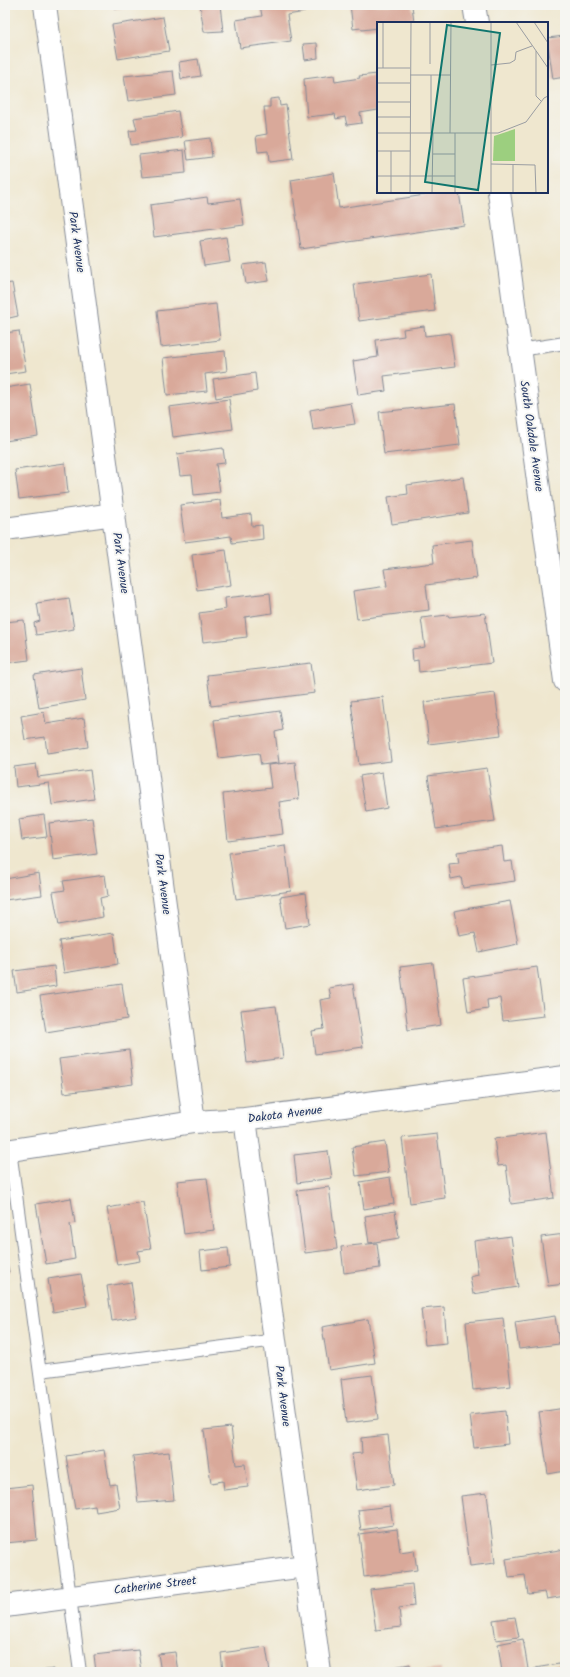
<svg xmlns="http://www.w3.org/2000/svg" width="570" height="1677" font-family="Kalam,sans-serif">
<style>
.building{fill:#d9a99a}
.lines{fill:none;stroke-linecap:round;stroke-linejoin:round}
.service-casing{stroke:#858b96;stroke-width:14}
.minor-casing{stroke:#858b96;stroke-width:24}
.tertiary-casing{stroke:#858b96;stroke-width:24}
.service{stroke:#fff;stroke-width:12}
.minor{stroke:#fff;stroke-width:22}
.tertiary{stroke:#fff;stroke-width:22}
.labels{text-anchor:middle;stroke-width:4;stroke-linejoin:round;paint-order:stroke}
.street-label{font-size:12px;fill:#1b2f5e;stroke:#f6f6f2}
.inset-road{fill:none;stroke:#9a9da2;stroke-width:1}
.view{fill:#0f766e;fill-opacity:0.15;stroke:#0f766e;stroke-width:2}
.inset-edge{fill:none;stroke:#1b2f5e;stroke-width:2}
</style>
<rect width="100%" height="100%" fill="#f6f6f2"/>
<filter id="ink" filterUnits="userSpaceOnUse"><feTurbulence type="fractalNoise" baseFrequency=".025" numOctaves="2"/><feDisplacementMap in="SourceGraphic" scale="8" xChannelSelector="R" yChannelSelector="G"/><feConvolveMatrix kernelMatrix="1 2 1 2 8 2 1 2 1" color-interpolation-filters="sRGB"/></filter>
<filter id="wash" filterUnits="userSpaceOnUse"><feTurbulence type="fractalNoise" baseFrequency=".012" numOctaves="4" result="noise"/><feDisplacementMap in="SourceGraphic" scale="16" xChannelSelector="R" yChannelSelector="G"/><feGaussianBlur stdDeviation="0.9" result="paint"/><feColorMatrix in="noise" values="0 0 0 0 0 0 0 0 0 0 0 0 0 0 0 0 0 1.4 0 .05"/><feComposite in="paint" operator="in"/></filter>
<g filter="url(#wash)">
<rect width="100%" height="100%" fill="#efe7cf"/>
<g id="blocks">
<path class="building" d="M114 5H133V6L115 9Z
M200 5H220L223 31 204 32Z
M260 5H304L305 12 287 15 291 41 240 48 236 20 262 16Z
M350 5H412L414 23H378V28L362 30 361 28 353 29Z
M163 17 169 51 118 59 112 25Z
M565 36V77L553 79 547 38Z
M317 43 318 58 305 60 303 44Z
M198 59 201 76 181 79 179 62Z
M173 71 176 95 128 101 124 76Z
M377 74 378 110 360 113 362 123 347 125 345 117 336 119 335 114 307 117 304 79 334 75 335 82 360 78 359 76Z
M279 98 280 106 286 105 293 159 269 162 268 151 258 152 256 136 267 134 264 107H270V99Z
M178 111 182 137 131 145 129 131 137 130 134 118Z
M210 138 212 157 188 160 185 141Z
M184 150 186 173 142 177 139 155Z
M334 173 339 208 425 195V192H459L464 225 301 249 291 180Z
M207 197 208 203 240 199 244 225 154 237 150 205Z
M226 237 230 262 204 266 200 241Z
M266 262 269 281 246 284 243 265Z
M431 274 435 311 359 321 354 284Z
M12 283 18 316 5 319V284Z
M216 304 220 340 161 347 157 311Z
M424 326 425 336 450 333 455 367 384 376 386 391 358 395 353 361 378 357 376 340 404 336 403 329Z
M19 331 26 371 5 374V333Z
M225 351 227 371 205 374 207 391 167 395 163 358Z
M255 373 257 391 216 398 213 379Z
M30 384 38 436 5 441V388Z
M229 399 233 429 173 437 169 407Z
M351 403 355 424 313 430 310 410Z
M455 404 460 445 384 454 379 412Z
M223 448 225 463 216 464 220 492 194 495 192 475 180 476 177 454Z
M65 463 68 493 19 499 15 470Z
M463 477 468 513 392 524 388 497 408 494 407 485Z
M220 500 222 518 251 514 252 526 262 525 263 539 232 543 231 536 185 542 180 505Z
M472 540 477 578 426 585 429 610 357 619 353 591 387 586 384 569 434 563 432 545Z
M226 550 231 585 197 590 192 555Z
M270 593 272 613 245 617 247 637 203 642 199 613 226 609 225 598Z
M69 598 74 629 36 635 34 623 40 621 37 603Z
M485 613 492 663 419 672 418 660 413 661 412 649 425 647 421 618 448 615 449 617Z
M24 620 29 660 5 663V622Z
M311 663 315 693 211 706 207 675Z
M81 668 85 700 39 708 34 675Z
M495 693 501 735 429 744 424 702Z
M383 697 391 761 359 765 351 701Z
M280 711 283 730 275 732 279 763 261 765 259 753 219 758 214 720Z
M44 712 46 724 84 718 88 747 47 753 45 737 25 740 21 716Z
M295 762 299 799 279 802 283 834 228 841 223 794 271 788 268 765Z
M36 764 38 777 90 770 94 799 52 805 49 783 16 787 14 767Z
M487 768 495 821 436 829 428 776Z
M382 772 387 808 366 812 360 776Z
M44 815 47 837 22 840 19 819Z
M92 818 97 854 53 860 49 823Z
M285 845 291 891 236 899 229 853Z
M502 846 504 862 512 861 515 881 463 888 461 877 451 879 449 864 459 863 457 852Z
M39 873 42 895 5 900V879Z
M105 875 108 896 100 898 103 917 59 925 53 892 65 890 63 881Z
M306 893 310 924 285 928 280 897Z
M510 901 518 944 479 952 475 933 459 936 454 911Z
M114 933 118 964 64 973 59 941Z
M433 963 441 1025 408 1030 400 967Z
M54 966 56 986 17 992 14 971Z
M537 967 544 1016 503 1021 500 998 487 1000 488 1009 468 1012 463 978Z
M122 984 127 1019 46 1032 40 996Z
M353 984 363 1047 315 1054 312 1031 324 1029 320 1000 331 998 329 988Z
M276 1006 283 1058 247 1063 241 1010Z
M129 1050 133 1084 64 1093 59 1059Z
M546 1132 554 1198 511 1204 506 1165 498 1166 494 1139Z
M437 1134 445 1198 410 1203 402 1138Z
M385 1142 389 1172 356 1176 352 1147Z
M328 1151 332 1178 297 1183 294 1155Z
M390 1177 394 1204 364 1209 360 1182Z
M207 1178 214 1230 184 1234 177 1181Z
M329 1187 337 1249 305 1253 297 1191Z
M71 1198 75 1223 70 1224 75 1259 46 1264 36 1204Z
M143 1202 151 1249 138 1251 140 1261 117 1265 107 1208Z
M395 1211 399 1238 369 1243 365 1216Z
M565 1234V1284L548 1286 541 1237Z
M511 1236 518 1287 473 1294 470 1277 478 1275 474 1241Z
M377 1243 380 1268 344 1273 341 1247Z
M228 1248 230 1267 202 1270 200 1251Z
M5 1253 9 1272 5 1273Z
M81 1274 87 1306 53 1312 48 1279Z
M131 1282 136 1317 112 1321 107 1286Z
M444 1307 447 1343 425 1345 421 1309Z
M555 1316 559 1344 519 1349 515 1322Z
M503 1318 511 1386 473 1390 466 1322Z
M368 1319 375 1363 329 1370 322 1327Z
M372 1375 378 1419 346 1423 341 1379Z
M565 1408V1471L548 1474 539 1412Z
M505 1411 508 1444 474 1448 470 1415Z
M231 1427 236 1465 245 1464 248 1487 224 1490 223 1481 211 1483 204 1430Z
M388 1435 394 1485 357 1490 352 1454 362 1453 361 1438Z
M104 1450 110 1485 116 1484 120 1508 96 1512 95 1506 75 1509 66 1456Z
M169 1452 174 1500 138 1503 133 1456Z
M32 1485 37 1540 5 1543V1488Z
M487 1493 495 1563 470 1566 461 1496Z
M390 1506 393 1525 361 1530 358 1510Z
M397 1529 400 1552 414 1550 417 1570 364 1577 359 1534Z
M565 1549V1596L547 1599 545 1592 528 1594 525 1575 509 1577 506 1559Z
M412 1584 414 1606 399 1608 401 1627 376 1630 370 1589Z
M515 1617 519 1637 496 1640 493 1620Z
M523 1639 528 1669 502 1672 498 1644Z
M266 1647 270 1672H223L221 1653Z
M138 1650 141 1672H96L94 1655Z
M175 1652 178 1672H161L158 1654Z
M565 1663V1672H535V1668Z
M410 1664 411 1672H382V1669Z
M54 1669 55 1672H38V1671Z
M441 1669V1672H426L425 1671Z"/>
</g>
</g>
<g filter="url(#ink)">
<use href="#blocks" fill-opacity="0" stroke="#858b96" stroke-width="1"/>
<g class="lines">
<g class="service-casing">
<path id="service" d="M520 350 565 343
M10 1150 80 1672
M40 1371 276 1340"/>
</g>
<g class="minor-casing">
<path id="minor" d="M45 5 194 1122
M5 529 114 514
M245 1119 320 1672
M5 1151 194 1122 245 1119 565 1077
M5 1606 305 1566"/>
</g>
<g class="tertiary-casing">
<path id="tertiary" d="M474 5 477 23
M499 192 565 681"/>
</g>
<use href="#service" class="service"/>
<use href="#minor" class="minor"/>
<use href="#tertiary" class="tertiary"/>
</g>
</g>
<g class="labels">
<g class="street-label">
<text transform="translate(77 242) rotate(82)" y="4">Park Avenue</text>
<text transform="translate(532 436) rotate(82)" y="4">South Oakdale Avenue</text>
<text transform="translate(121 563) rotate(82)" y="4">Park Avenue</text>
<text transform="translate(163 884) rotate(82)" y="4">Park Avenue</text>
<text transform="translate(285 1114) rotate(-7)" y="4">Dakota Avenue</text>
<text transform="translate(283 1396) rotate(83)" y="4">Park Avenue</text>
<text transform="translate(155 1585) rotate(-7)" y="4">Catherine Street</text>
</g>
</g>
<g transform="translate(377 22)">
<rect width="171" height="171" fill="#efe7cf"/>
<path d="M138 107V139H116L117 114Z" fill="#9ccf7f"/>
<path class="inset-road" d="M53 0V42M139 0 171 46M157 0 171 21M159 29V74L164 79M114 43 133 41 138 38 139 30 155 24M0 46H33M6 46V0M33 53H74M0 61H33M0 80H33M0 95H33M0 111H121L149 100 167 76 171 74M54 111V53M73 111 74 0M0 129H33M56 132H78M114 142 158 143 159 171M0 154H78M14 171V129M33 171 34 0M55 171 56 111M78 171V111M114 171V0M136 171V142"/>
<path class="view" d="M70 3 123 11 101 168 48 160Z"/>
<rect width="171" height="171" class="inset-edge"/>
</g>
<rect width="570" height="1677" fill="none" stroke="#f6f6f2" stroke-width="20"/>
</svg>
